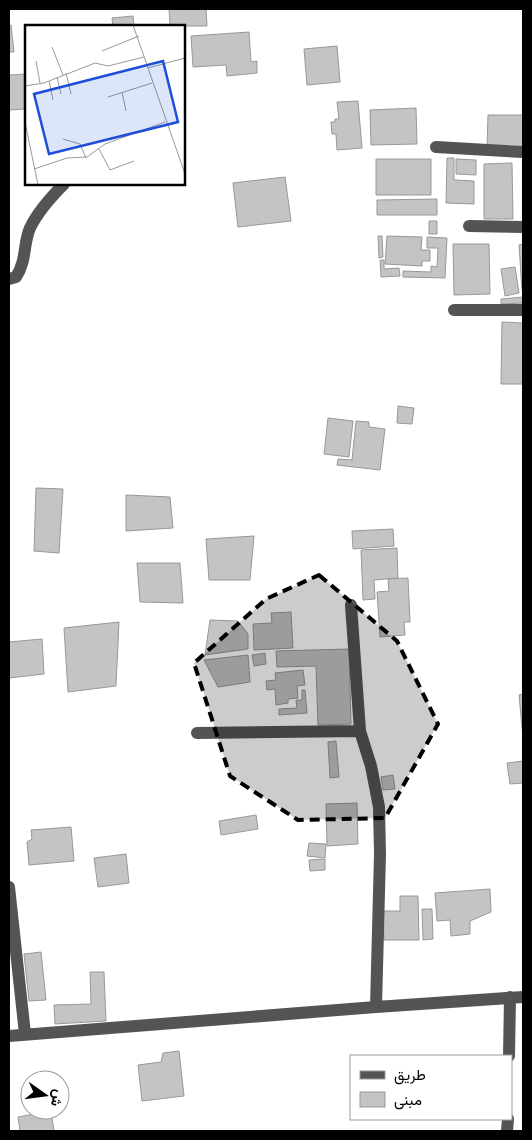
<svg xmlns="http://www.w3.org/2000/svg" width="532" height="1140" font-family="'Titillium Web',Vazirmatn,sans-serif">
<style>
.building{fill:#c4c4c4;stroke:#989898}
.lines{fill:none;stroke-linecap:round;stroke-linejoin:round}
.minor{stroke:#545454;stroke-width:12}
.marked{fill:#000;fill-opacity:0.2;stroke:#000;stroke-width:4;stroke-dasharray:10 6;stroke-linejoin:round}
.inset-road{fill:none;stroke:#999;stroke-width:1}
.view{fill:#1d4ed8;fill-opacity:0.15;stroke:#1d4ed8;stroke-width:2.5}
.inset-edge{fill:none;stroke:#000;stroke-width:2.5}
</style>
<rect width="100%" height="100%" fill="#fff"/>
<path class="building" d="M169 9H206L207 26H170Z
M133 16 134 26H113L112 18Z
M11 25 14 52H9V26Z
M249 32 251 62 257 61V73L227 76 226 65 193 67 191 36Z
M337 46 340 82 307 85 304 49Z
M26 74V109L9 110V75Z
M358 101 362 148 337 150 336 134H332L331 122H335V119H339L337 102Z
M416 108 417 144 371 145 370 110Z
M488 115H523V148H487Z
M447 158H454V180L474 181V204L446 203Z
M376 159H431V195H376Z
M456 159 476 160V175L456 174Z
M512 163 513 219H484V164Z
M285 177 291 221 238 227 233 183Z
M437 199V215H377V200Z
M429 221H437V234H429Z
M378 236H382L383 257 379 258Z
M387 236 422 237 421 250H430V261H422V266L385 264Z
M427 237 447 238 445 278 403 277V271L431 272V266L437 267 438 248H427Z
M453 244H489L490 294 454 295Z
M523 244V289L522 290 519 245Z
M380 260H384V269L399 268 400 276 381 277Z
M515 267 519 293 505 296 501 269Z
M523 297V303L501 304V299Z
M502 322 523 323V384H501Z
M398 406 414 408 412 424 397 423Z
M328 418 353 421 349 457 324 454Z
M356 421 369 422V427L385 429 380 470 337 465 338 459 352 460Z
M36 488 63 489 59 553 34 551Z
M126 495 170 497 173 528 126 531Z
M393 529 394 546 353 549 352 531Z
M254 536 250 580H209L206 539Z
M397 548 398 578 374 580 375 599 363 600 361 550Z
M137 563H180L183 603 140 602Z
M408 578 410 622H404L405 635 380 637 377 592 389 591 388 579Z
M291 612 293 648 254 650 253 624 272 623 271 613Z
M210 620 238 621 248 634V649L205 655Z
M119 622 116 686 68 692 64 628Z
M42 639 44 674 9 678V642Z
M349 649 351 724 318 725 316 666 277 667 276 651Z
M265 653 266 664 254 666 252 655Z
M248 655 250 682 218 687 204 660Z
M303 670 305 685 297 686 298 698 288 699V703L276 705 275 689 267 690 266 681 276 680 275 673Z
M302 690H305L307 713 279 715V709L297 708 296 700H302Z
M523 694V738L519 695Z
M336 741 339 777 330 778 328 742Z
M523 761V783L510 784 507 763Z
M393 775 395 789 383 790 381 777Z
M357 803 358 844 327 846 326 804Z
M256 815 258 829 221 835 219 821Z
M71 827 74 861 29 865 27 842 32 839 31 830Z
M309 843 326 844 325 858 307 856Z
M126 854 129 883 98 887 94 858Z
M325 859V870L310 871 309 860Z
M490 889 491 912 470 921V934L451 936 450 920 437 921 435 893Z
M400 896H418L419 940H384L383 911H400Z
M422 909H432L433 939 423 940Z
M41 952 46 1000 29 1001 24 954Z
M90 972H104L106 1021 55 1024 54 1005 91 1004Z
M179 1051 184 1096 142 1101 138 1065 161 1062 163 1053Z
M51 1111 54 1131H20L18 1117Z"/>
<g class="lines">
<path class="minor" d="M436 147 523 152
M469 226 523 227
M9 279 16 277C27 260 23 244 30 228 38 211 51 197 64 184
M454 310H523
M351 605 360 731 371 766 379 807 380 854 376 1007
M197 733 360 731
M9 887 25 1034
M9 1036 376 1007 523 997
M509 1056 510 997
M507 1131 508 1119"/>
</g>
<path class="marked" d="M319 575 397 641 438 724 385 818 298 820 230 776 194 663 266 599Z"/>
<g transform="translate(25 25)">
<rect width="160" height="160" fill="#fff"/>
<path class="inset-road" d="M108 0 160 149M27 22 38 50M77 26 114 11M11 36 15 58M123 43 160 33M41 48 46 69M32 52 36 69M24 56 28 75M0 61 19 58 70 38 83 41 119 32M97 67 101 86M83 72 127 58M0 97 13 160M38 114 55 119 61 133M74 124 85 145 109 136M9 144 42 133 62 132 80 119 140 97"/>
<path class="view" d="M138 36 153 97 24 129 9 69Z"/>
<rect width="160" height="160" class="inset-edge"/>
</g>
<rect width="532" height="1140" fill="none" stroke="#000000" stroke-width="20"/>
<rect x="350" y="1055" width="162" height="65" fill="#ffffff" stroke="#999999"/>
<rect x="360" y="1071" width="25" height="8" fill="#545454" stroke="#999999"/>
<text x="394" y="1080" font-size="15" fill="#000000">طريق</text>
<rect x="360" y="1092" width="25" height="15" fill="#c4c4c4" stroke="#999999"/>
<text x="394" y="1105" font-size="15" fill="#000000">مبنى</text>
<g transform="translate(45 1095) rotate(104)"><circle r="24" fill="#ffffff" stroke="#999999"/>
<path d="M0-4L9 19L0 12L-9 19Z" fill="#000000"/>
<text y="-8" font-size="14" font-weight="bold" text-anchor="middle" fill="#000000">ش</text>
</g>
</svg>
